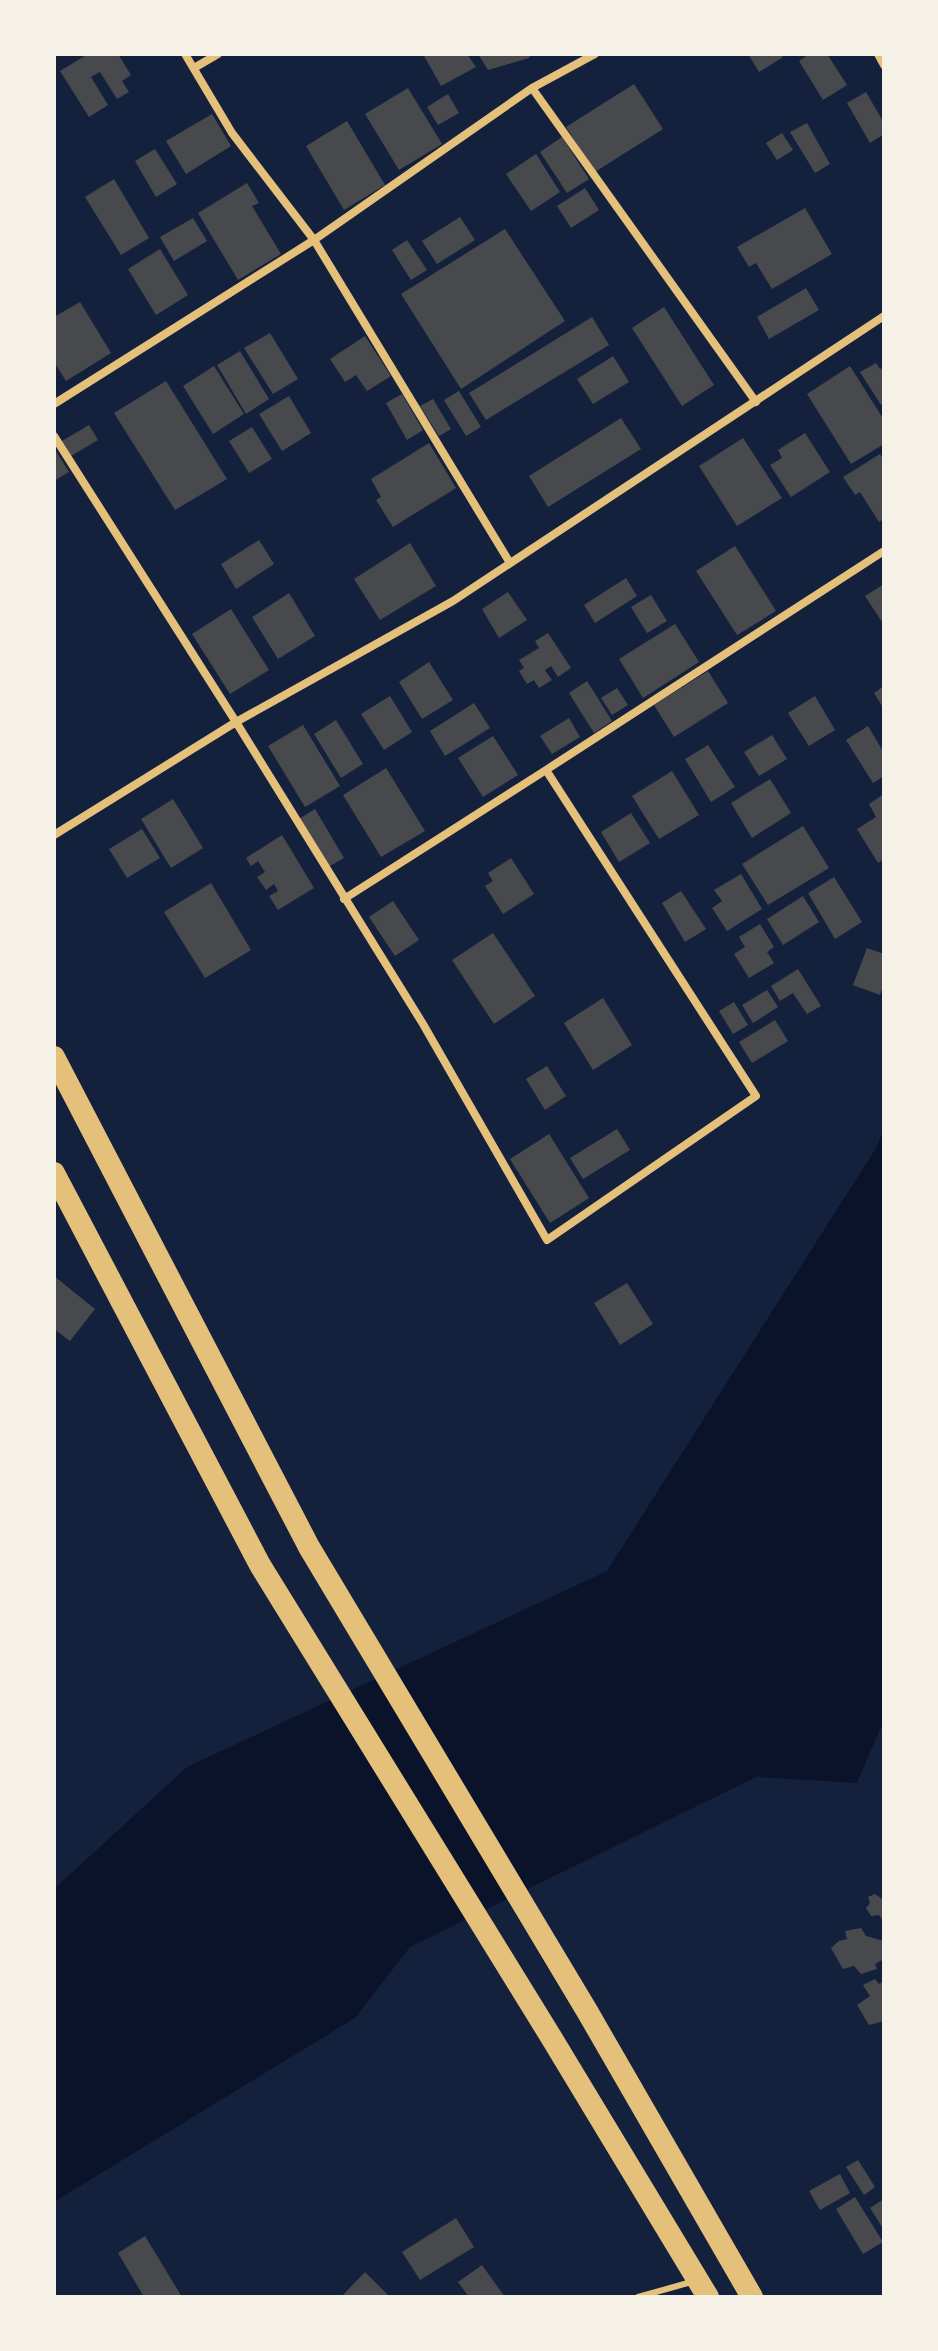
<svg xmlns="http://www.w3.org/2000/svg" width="938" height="2351" font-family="'Fira Sans',sans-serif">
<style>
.water{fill:#0b132b}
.building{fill:#48494c}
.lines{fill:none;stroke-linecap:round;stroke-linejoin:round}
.service{stroke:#e5c07b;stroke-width:6}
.minor{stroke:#e5c07b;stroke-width:8}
.trunk{stroke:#e5c07b;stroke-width:22}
</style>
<rect width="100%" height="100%" fill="#14213d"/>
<path class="water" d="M884 1129V1720L857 1783 756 1777 410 1947 355 2018 54 2202V1889L187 1767 607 1571 876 1148Z"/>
<path class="building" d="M88 54H118L131 75 122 81 129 92 117 99 100 72 91 77 108 105 89 117 60 71Z
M423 54H467L476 67 441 86Z
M478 54H531L529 58 488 70Z
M748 54H781L783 57 759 72Z
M809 54H827L847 85 823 100 799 61Z
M634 84 663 129 595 172 566 127Z
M408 88 442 144 399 170 365 114Z
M866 92 884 123V134L870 143 847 103Z
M448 94 459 113 438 125 427 107Z
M212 114 231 146 186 174 166 141Z
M347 121 385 185 344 210 306 146Z
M807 123 830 164 815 173 790 132Z
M782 133 793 150 777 160 766 143Z
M562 137 589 179 567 193 540 152Z
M155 149 177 184 156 197 135 161Z
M536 154 560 192 531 211 506 174Z
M114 179 149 238 121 255 85 197Z
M247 183 259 203 252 206 281 254 238 280 198 213Z
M585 188 599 210 571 228 557 206Z
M805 208 832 254 772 289 756 263 749 267 737 247Z
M460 217 475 240 437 264 422 241Z
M193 218 207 241 174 261 160 237Z
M505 229 565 321 461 389 401 294Z
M407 240 427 270 411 280 392 250Z
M160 249 188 295 156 315 128 269Z
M806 288 819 310 769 339 757 317Z
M80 302 111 353 66 381 54 362V317Z
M664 307 714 385 682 406 632 328Z
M592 317 609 345 486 420 469 393Z
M270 333 298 379 273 394 244 348Z
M365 336 391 376 367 391 356 375 345 382 330 359Z
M240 351 269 399 246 414 217 365Z
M613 356 629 382 593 404 577 379Z
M876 363 880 369 884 367V403L881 405 860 372Z
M214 366 244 414 213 434 183 386Z
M850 366 884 420V444L851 464 807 394Z
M166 381 227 479 175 510 114 413Z
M459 391 481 427 466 436 444 400Z
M402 394 423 430 407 440 386 403Z
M289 396 311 433 282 451 259 414Z
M433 399 451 429 439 436 420 406Z
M621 418 641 449 548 507 529 476Z
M89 425 98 440 71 456 62 441Z
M252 427 272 459 249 473 229 441Z
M805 433 830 472 791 497 770 465 782 458 778 450Z
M743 438 782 498 737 526 699 466Z
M429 443 456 488 393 527 376 500 381 497 371 479Z
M54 448 69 472 54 481Z
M880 454 884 461V519L879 522 860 492 855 495 843 477Z
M259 540 274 564 236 589 221 564Z
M410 543 436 586 380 620 354 579Z
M735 546 776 611 737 635 696 571Z
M626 578 637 596 595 623 584 605Z
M884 584V625L865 596Z
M508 592 527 620 499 638 482 609Z
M289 593 315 636 278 659 252 617Z
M651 595 667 621 647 633 631 607Z
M231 609 269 670 230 694 192 634Z
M675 624 699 662 643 698 619 659Z
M548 633 571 668 558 677 551 666 545 670 552 680 539 688 534 680 527 684 519 671 524 668 519 660 539 648 535 641Z
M429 662 453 700 422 719 399 682Z
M708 671 728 703 674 737 654 705Z
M587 681 612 721 594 733 569 693Z
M884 686V709L874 693Z
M617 688 628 705 612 715 601 698Z
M390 696 412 732 384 750 361 714Z
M815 696 835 730 809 746 788 713Z
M474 703 490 728 445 756 430 731Z
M569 718 580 737 552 754 540 736Z
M336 720 363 764 341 778 314 734Z
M303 725 340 786 305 807 268 746Z
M868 726 884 753V776L873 783 846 740Z
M772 735 787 759 759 776 744 752Z
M493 736 518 775 483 797 458 758Z
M708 745 735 787 711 802 685 759Z
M386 768 425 831 381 857 343 795Z
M672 771 699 815 659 839 632 796Z
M770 779 791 813 752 838 731 803Z
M884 794V859L878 863 857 829 876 817 869 804Z
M173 799 203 848 171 868 141 819Z
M315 809 344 858 328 867 299 819Z
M631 813 650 843 619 862 601 832Z
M803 826 829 868 768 905 742 864Z
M142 829 160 858 127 878 109 849Z
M282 835 314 888 278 910 269 896 278 891 274 884 266 890 257 877 265 872 258 861 251 866 246 858Z
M511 858 534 894 503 914 485 886 493 881 488 873Z
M741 874 762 909 727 931 712 908 722 901 714 890Z
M834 877 862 922 835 939 808 893Z
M211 883 251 950 205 978 164 912Z
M681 891 706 929 685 942 662 903Z
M803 896 819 922 783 945 767 919Z
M393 901 419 940 395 956 369 917Z
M760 924 774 947 767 952 774 963 749 978 734 954 745 947 739 937Z
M493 933 535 996 494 1024 452 960Z
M867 948 884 954V983L880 995 853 985Z
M798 969 821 1006 807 1014 793 993 780 1001 771 986Z
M767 990 778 1007 753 1023 742 1005Z
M603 998 632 1045 593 1070 564 1023Z
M734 1002 748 1025 733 1034 719 1011Z
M775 1020 788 1041 752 1063 739 1042Z
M547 1066 566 1096 545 1110 526 1079Z
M617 1129 630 1150 583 1179 570 1158Z
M549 1134 589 1198 550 1223 510 1159Z
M54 1276 95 1309 70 1341 54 1329Z
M627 1283 653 1324 620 1345 594 1303Z
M875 1894 882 1899 884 1897V1923L879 1915 871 1916 866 1908 870 1903 868 1897Z
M861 1928 866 1936 884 1941V1959L875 1964 877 1969 861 1974 854 1966 843 1969 831 1948 839 1941 847 1939 845 1931Z
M875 1979 879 1984 884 1981V2021L869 2025 857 2005 870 1996 863 1985Z
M858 2160 875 2187 864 2195 846 2167Z
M840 2174 850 2193 820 2210 809 2191Z
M855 2197 883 2242 863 2254 836 2209Z
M884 2199V2230L870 2208Z
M456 2218 474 2247 420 2280 402 2252Z
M145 2236 182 2297H144L118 2253Z
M482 2265 505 2297H469L458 2282Z
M365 2272 390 2297H341Z"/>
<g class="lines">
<path class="service" d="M638 2297 695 2281"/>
<path class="minor" d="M185 54 232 133 314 240 510 563
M878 54 884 65
M194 68 218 54
M532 88 756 402
M54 404 314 240 532 88 595 54
M54 436 236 722 423 1024 547 1240 756 1096 546 770 884 551
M54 835 236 722 453 601 884 316
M344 899 546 770"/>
<path class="trunk" d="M54 1057 309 1547 587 2011 752 2297
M54 1173 260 1565 551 2037 708 2297"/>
</g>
<rect width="938" height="2351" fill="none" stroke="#f6f1e7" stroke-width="112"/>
</svg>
